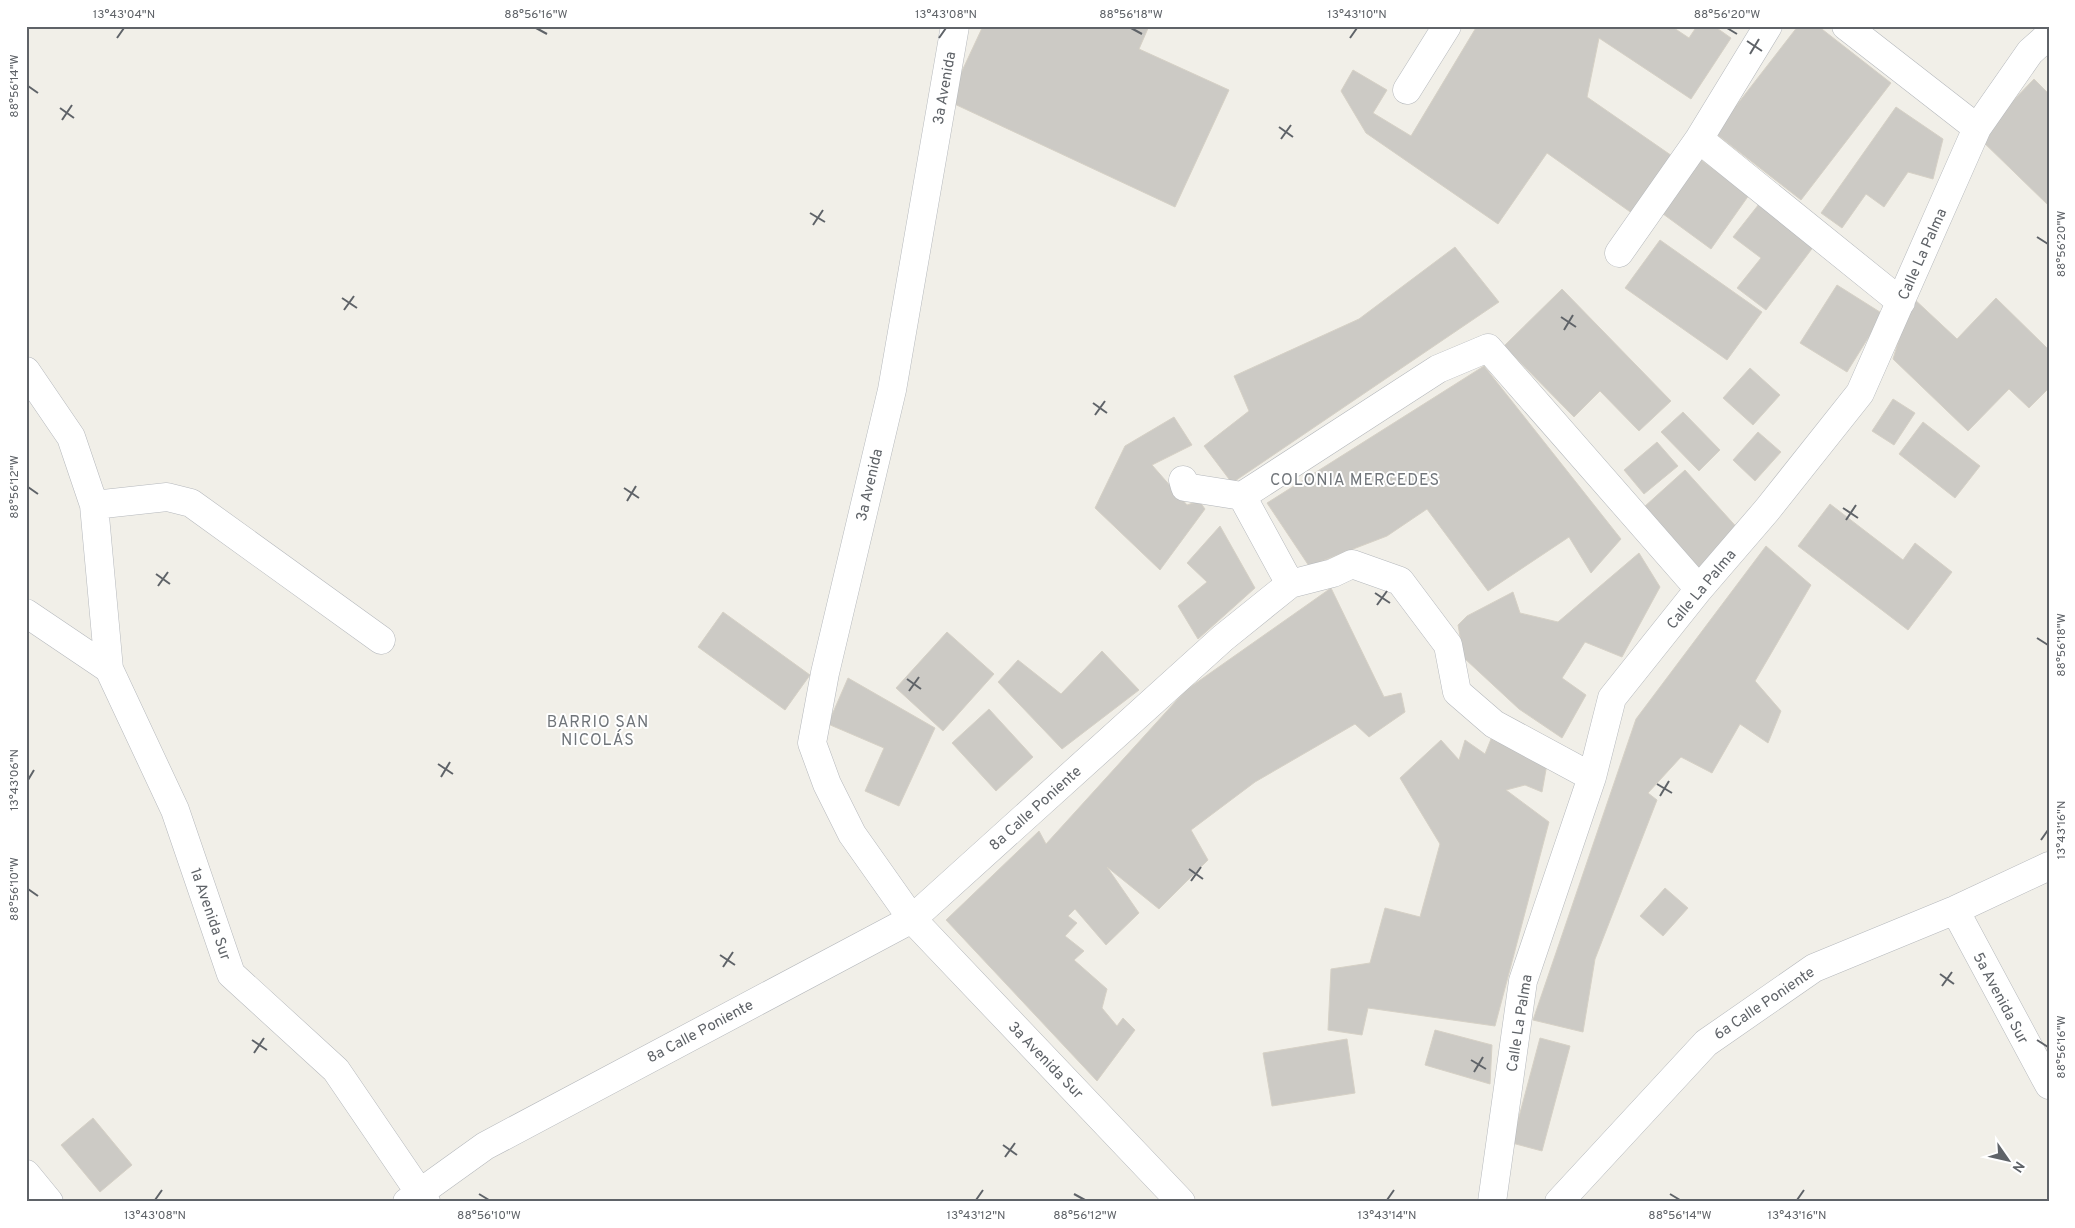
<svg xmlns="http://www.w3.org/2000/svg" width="2075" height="1228" font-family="Overpass,sans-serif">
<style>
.building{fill:#cccac5;stroke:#d6d1c6}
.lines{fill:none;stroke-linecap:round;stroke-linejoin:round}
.minor-casing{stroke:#b5b8bc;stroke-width:29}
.minor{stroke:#fff;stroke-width:28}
.ticks{fill:none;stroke:#5f6368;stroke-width:2}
.labels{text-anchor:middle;stroke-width:4;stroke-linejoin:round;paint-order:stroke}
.street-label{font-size:15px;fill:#5f6368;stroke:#fff}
.neighbourhood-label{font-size:16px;letter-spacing:1px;fill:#70757a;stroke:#fff}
.neatline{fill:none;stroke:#5f6368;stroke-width:2}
.ticks-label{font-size:12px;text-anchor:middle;fill:#5f6368}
</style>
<rect width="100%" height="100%" fill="#f1efe8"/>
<path class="building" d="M983 26H1149L1139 49 1229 90 1175 207 948 101Z
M1477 26H1671L1689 38 1697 26H1714L1731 38 1691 99 1599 38 1587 97 1675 158 1636 216 1547 153 1498 224 1366 133 1341 91 1353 70 1387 90 1373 113 1411 136Z
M1798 26H1818L1891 83 1801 200 1715 133Z
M2034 79 2049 94V206L1978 137Z
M1896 107 1943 139 1933 179 1908 172 1884 207 1866 194 1842 228 1821 213Z
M1697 157 1749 195 1711 249 1659 211Z
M1759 204 1814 246 1766 310 1737 288 1761 258 1733 237Z
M1660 240 1762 312 1727 360 1625 288Z
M1455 247 1499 302 1232 483 1204 446 1249 411 1234 376 1359 319Z
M1837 285 1883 314 1847 372 1800 343Z
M1562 289 1671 401 1639 431 1600 391 1574 417 1504 346Z
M1912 297 1957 339 1996 298 2049 350V388L2029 408 2009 389 1968 431 1893 359Z
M1484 366 1621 539 1591 573 1569 537 1488 591 1427 509 1387 536 1309 566 1267 503Z
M1750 368 1780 395 1753 425 1723 398Z
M1893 399 1915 413 1894 445 1872 431Z
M1683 412 1720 450 1699 471 1661 432Z
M1174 417 1192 445 1152 465 1187 505 1199 501 1205 509 1160 570 1095 508 1125 446Z
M1923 422 1980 466 1955 498 1899 454Z
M1758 432 1781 452 1755 481 1733 460Z
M1657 442 1678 466 1644 494 1624 470Z
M1685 470 1741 532 1700 569 1644 507Z
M1830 504 1903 560 1915 543 1952 572 1908 630 1798 546Z
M1220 526 1255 588 1198 639 1178 606 1207 582 1187 563Z
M1766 546 1811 585 1755 681 1781 711 1768 743 1740 724 1712 773 1681 757 1648 793 1657 800 1595 959 1583 1032 1533 1020 1636 719Z
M1639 553 1660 587 1622 657 1585 642 1562 678 1586 695 1562 738 1519 709 1464 658 1458 625 1467 616 1513 592 1520 613 1558 622Z
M1331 588 1384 697 1401 693 1405 712 1369 737 1355 724 1255 782 1191 830 1208 860 1159 909 1107 867 1139 913 1106 945 1075 909 1068 916 1077 923 1065 936 1084 951 1074 960 1107 989 1102 1008 1117 1026 1123 1018 1135 1030 1097 1081 946 920 1039 831 1046 844 1186 690Z
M723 612 810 675 785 710 698 647Z
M947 632 994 674 943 731 896 688Z
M1102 651 1139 690 1062 749 998 682 1018 660 1061 694Z
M848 678 935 728 899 806 865 791 884 748 828 724Z
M989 709 1033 757 996 791 952 743Z
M1491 739 1547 764 1542 792 1525 785 1506 790 1549 822 1495 1026 1368 1008 1362 1035 1328 1030 1331 969 1370 963 1385 908 1420 917 1440 844 1400 778 1441 740 1459 760 1465 740 1485 754Z
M1665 888 1688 908 1663 936 1640 916Z
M1435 1030 1492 1045 1490 1084 1425 1065Z
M1540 1038 1570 1046 1542 1151 1512 1143Z
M1347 1039 1355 1093 1272 1106 1263 1053Z
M93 1118 132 1165 100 1192 61 1145Z"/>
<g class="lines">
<g class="minor-casing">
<path id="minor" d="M955 26 892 390 825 673 812 743 827 784 852 834 912 919 1181 1202
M1846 26 1977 128
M1407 90 1447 26
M1699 139 1901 302
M1619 253 1699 139 1768 26
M26 371 71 437 94 505 109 669
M1183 480 1185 487 1242 496 1438 369 1488 348 1699 589
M1242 496 1290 584
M94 505 167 497 191 503 381 640
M26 613 109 669 175 810 231 974 336 1070 426 1202
M1955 910 2049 1085
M26 1174 49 1202
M407 1202 485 1146 912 919 1223 638 1290 584 1333 573 1352 564 1400 581 1448 645 1457 692 1494 724 1592 777
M1492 1202 1523 981 1592 777 1612 698 1699 589 1767 510 1860 393 1977 128 2030 52 2049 35
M1559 1202 1706 1043 1814 968 1955 910 2049 866"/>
</g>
<use href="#minor" class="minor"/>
</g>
<path class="ticks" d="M536 28 547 34M1131 28 1142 34M1727 28 1737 34M117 38 124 28M939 38 946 28M1350 38 1357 28M1747 41 1762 51M1750 54 1759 39M28 86 38 93M60 108 74 118M62 120 72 105M1279 127 1293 137M1281 139 1291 125M810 213 825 222M813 225 823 210M2037 237 2048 244M342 298 357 308M344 310 354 296M1561 317 1576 327M1564 330 1573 315M1093 403 1107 413M1095 415 1105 401M28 487 38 494M624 488 639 498M627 501 636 486M1843 508 1858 518M1846 520 1856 505M156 574 170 584M158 586 168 572M1375 593 1390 603M1377 605 1387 591M2037 638 2048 645M907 679 921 689M909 691 919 677M438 764 453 774M441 777 450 762M28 780 34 770M1657 784 1672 793M1660 796 1669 781M2041 840 2048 830M1189 869 1203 879M1191 881 1201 867M28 889 38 896M720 955 735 965M723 967 733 952M1940 974 1954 984M1942 986 1952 972M252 1040 267 1050M2037 1040 2048 1047M254 1053 264 1038M1471 1060 1486 1069M1474 1072 1483 1057M1003 1145 1017 1155M1005 1157 1015 1143M479 1194 489 1200M1074 1194 1085 1200M1670 1194 1680 1200M155 1200 162 1190M976 1200 983 1190M1387 1200 1394 1190M1797 1200 1804 1190"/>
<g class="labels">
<g class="street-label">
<text transform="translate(944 88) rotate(-80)" y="5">3a Avenida</text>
<text transform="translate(1922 254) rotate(-66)" y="5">Calle La Palma</text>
<text transform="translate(869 485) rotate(-77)" y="5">3a Avenida</text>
<text transform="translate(1701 589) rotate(-50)" y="5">Calle La Palma</text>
<text transform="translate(1035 808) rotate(-42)" y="5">8a Calle Poniente</text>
<text transform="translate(211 914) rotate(71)" y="5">1a Avenida Sur</text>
<text transform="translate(2001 998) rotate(62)" y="5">5a Avenida Sur</text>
<text transform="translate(1764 1003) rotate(-34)" y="5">6a Calle Poniente</text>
<text transform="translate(1519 1023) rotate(-81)" y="5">Calle La Palma</text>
<text transform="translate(700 1031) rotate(-28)" y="5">8a Calle Poniente</text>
<text transform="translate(1046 1060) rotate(46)" y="5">3a Avenida Sur</text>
</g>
<g class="neighbourhood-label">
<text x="1355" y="485">COLONIA MERCEDES</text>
<text x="598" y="727">BARRIO SAN<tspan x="598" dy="18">NICOLÁS</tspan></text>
</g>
</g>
<rect width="2075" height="1228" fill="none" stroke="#ffffff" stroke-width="55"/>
<g transform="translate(2008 1160) rotate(124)" stroke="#ffffff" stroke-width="4" paint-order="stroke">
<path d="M0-4L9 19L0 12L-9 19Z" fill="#5f6368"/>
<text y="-8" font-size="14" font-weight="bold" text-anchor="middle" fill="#5f6368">N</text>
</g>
<rect x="28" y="28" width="2020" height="1172" class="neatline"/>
<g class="ticks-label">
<text x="124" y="18">13°43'04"N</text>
<text x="536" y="18">88°56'16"W</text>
<text x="946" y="18">13°43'08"N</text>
<text x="1131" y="18">88°56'18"W</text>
<text x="1357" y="18">13°43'10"N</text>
<text x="1727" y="18">88°56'20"W</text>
<text transform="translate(14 86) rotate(-90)" y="4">88°56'14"W</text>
<text transform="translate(2061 244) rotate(-90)" y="4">88°56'20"W</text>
<text transform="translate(14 487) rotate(-90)" y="4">88°56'12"W</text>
<text transform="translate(2061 645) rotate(-90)" y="4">88°56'18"W</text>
<text transform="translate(14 780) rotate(-90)" y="4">13°43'06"N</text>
<text transform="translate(2061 830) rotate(-90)" y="4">13°43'16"N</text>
<text transform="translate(14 889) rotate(-90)" y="4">88°56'10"W</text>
<text transform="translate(2061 1047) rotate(-90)" y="4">88°56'16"W</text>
<text x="155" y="1219">13°43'08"N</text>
<text x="489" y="1219">88°56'10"W</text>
<text x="976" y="1219">13°43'12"N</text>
<text x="1085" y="1219">88°56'12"W</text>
<text x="1387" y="1219">13°43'14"N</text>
<text x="1680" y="1219">88°56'14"W</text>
<text x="1797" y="1219">13°43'16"N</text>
</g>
</svg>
